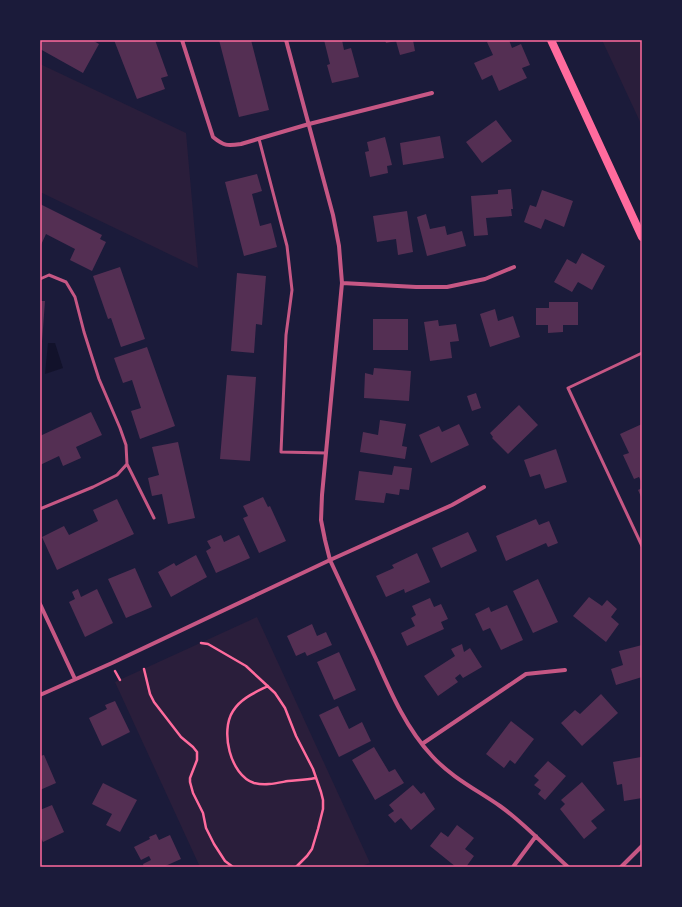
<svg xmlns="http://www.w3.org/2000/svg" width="682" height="907" font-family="'Alegreya Sans',sans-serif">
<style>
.green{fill:#2a1e3b}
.water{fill:#12122b}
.building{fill:#542f53}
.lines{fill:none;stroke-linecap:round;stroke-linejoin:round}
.path{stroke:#ff6b9d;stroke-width:2.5}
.service{stroke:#c65784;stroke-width:3}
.minor{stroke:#c65784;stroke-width:4}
.secondary{stroke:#ff6b9d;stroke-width:8}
.neatline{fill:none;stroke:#ff6b9d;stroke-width:1.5}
</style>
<rect width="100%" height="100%" fill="#1b1b3a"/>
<path class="green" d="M602 40H642V126Z
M40 64 186 133 198 268 40 192Z
M257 617 370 863 359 867H200L115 682Z"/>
<path class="water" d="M48 343H55L63 368 45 374Z"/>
<path class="building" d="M40 40H92L99 44 83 73 40 49Z
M114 40H155L168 76 161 78 165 89 137 99Z
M219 40H251L269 110 239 117Z
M324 40H342L344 50 351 48 359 77 332 83 327 65 330 64Z
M385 40H413L415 51 400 55 396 41 386 43Z
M491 40H509L512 48 521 44 530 65 522 68 527 78 499 91 492 75 482 80 474 63 493 55 487 42Z
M496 120 512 141 482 163 466 142Z
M440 136 444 158 403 165 400 143Z
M385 137 392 165 387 166 388 173 370 177 365 152 369 151 367 142Z
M257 174 262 191 252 194 260 226 271 223 277 247 244 256 225 182Z
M511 189 513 209H511L512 216 486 218 488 235 474 236 471 196 498 194V190Z
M542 190 573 201 564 227 545 219 541 229 524 222 530 205 536 207Z
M40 204 102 235 100 239 106 242 92 271 70 260 75 249 46 234 40 247Z
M407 211 413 252 398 255 396 239 377 242 373 216Z
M426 214 430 229 445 226 447 235 462 231 466 246 427 256 417 217Z
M582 253 605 266 592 290 578 282 572 292 554 282 567 259 576 264Z
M120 267 145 339 121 347 111 318 108 319 93 276Z
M237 273 266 276 262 325 256 324 254 353 231 351Z
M40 301H45L41 355H40Z
M549 302H578V325H563V332L548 333V325H536V308H549Z
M495 309 498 321 513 316 520 337 490 347 480 314Z
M373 319H408V350H373Z
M438 320 439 326 456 324 459 341 450 342 452 358 430 361 424 322Z
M147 347 175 426 140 439 131 411 141 408 132 380 123 383 114 358Z
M374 368 411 371 409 401 364 398 365 373 373 375Z
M227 375 256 377 250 461 220 459Z
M476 393 481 408 472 411 467 396Z
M519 405 538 425 508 454 492 438 493 437 490 433Z
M91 412 102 435 76 447 81 458 63 466 59 456 40 465V436Z
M380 420 406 424 402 446 407 447 405 459 360 452 363 432 378 435Z
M459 424 469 445 431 463 419 435 439 426 442 432Z
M642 424V483L639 477 634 479 623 455 629 453 620 434Z
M178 442 195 518 168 524 162 494 152 496 148 478 159 475 152 447Z
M556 449 567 482 545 489 540 474 530 477 524 460Z
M394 466 412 468 409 490 400 489 399 495 386 493 384 503 355 500 359 471 392 475Z
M642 488V499L638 490Z
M263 497 268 507 270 506 286 541 259 553 243 518 248 516 243 506Z
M117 499 134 534 57 570 42 537 64 526 69 535 98 521 93 510Z
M536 519 539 525 549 521 558 543 548 547 546 543 506 561 496 536Z
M468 532 477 551 441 568 432 548Z
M221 535 224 542 239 535 250 558 216 573 206 551 211 548 207 541Z
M417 553 430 582 405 593 404 589 386 597 376 576 394 568 392 565Z
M196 555 207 577 171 597 158 572 174 563 176 566Z
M135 568 152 607 126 618 108 579Z
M538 579 558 622 533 633 513 591Z
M78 589 81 597 97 589 113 623 85 637 69 602 75 599 72 592Z
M589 597 602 606 607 600 617 609 611 617 619 624 606 642 573 616Z
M430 598 434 607 441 604 448 619 441 622 444 629 407 646 401 633 415 626 411 618 416 615 412 606Z
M507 605 523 640 501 650 490 628 483 631 475 614 489 607 491 612Z
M312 624 317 636 326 632 332 645 307 656 305 652 296 656 287 636Z
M462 644 464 652 470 648 482 667 463 678 460 674 455 678 458 682 438 696 424 676 455 656 451 649Z
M642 645V677L616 685 611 669 623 665 619 651Z
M339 652 356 690 334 700 317 662Z
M601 694 618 713 582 746 561 723 575 710 580 714Z
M115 701 130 732 102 746 89 718 107 709 105 705Z
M338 706 349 729 362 722 371 741 339 757 319 715Z
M511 721 534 739 515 764 510 760 504 768 486 754Z
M374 747 389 772 395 769 404 783 375 800 352 760Z
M44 755 56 783 40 790V756Z
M641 757 642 765V798L624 801 622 784 617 785 613 762Z
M548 761 566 776 545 800 538 794 541 790 534 785 539 780 534 776Z
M582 782 605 810 591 821 597 828 584 839 560 809 565 804 561 800Z
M103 783 137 800 120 832 106 825 112 814 92 804Z
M413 785 421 794 424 792 435 809 411 830 401 818 395 823 388 815 394 811 389 805Z
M52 805 64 832 43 842 40 836V810Z
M457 825 474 838 465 849 474 856 466 867H456L430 846 441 832 448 837Z
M156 834 159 840 170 835 181 859 163 867H144L143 864 151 860 149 856 141 860 134 847 150 839 149 837Z"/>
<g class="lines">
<path class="path" d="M201 643 208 644 246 666 260 679 275 693 285 708 296 736 313 769 321 792 323 800V809L318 829 312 849 307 856 296 867
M144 669 150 694 154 702 181 737 193 747 197 752V760L190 778V782L193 793 203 813 206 828 214 844 225 861 233 867
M115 671 120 680
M268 686C256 692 241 698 233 711 220 731 230 775 254 783 266 786 277 783 288 781 297 780 306 780 315 778"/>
<path class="service" d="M259 139 287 246 292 290 286 335 281 452 326 453
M40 279 49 275 66 282 75 297 84 332 99 379 120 428 126 445 127 464 117 475 93 487 40 509
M642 353 568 388 642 546
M127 464 154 518"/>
<path class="minor" d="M182 40 213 137C224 146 227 146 241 144L309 124 432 93
M286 40 333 215 339 246 342 283 322 495 321 520 325 540 330 560C345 593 361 626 376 659 391 693 406 728 432 756 451 777 477 790 500 806 524 823 546 847 568 867
M342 283 416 287H447L485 279 514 267
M40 604 75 679
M40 695 112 663 330 560 452 505 484 487
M422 744 526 674 565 670
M513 867 536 836
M621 867 642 846"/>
<path class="secondary" d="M551 40 642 237"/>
</g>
<rect width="682" height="907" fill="none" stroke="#1b1b3a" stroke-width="82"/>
<rect x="41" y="41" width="600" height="825" class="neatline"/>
</svg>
